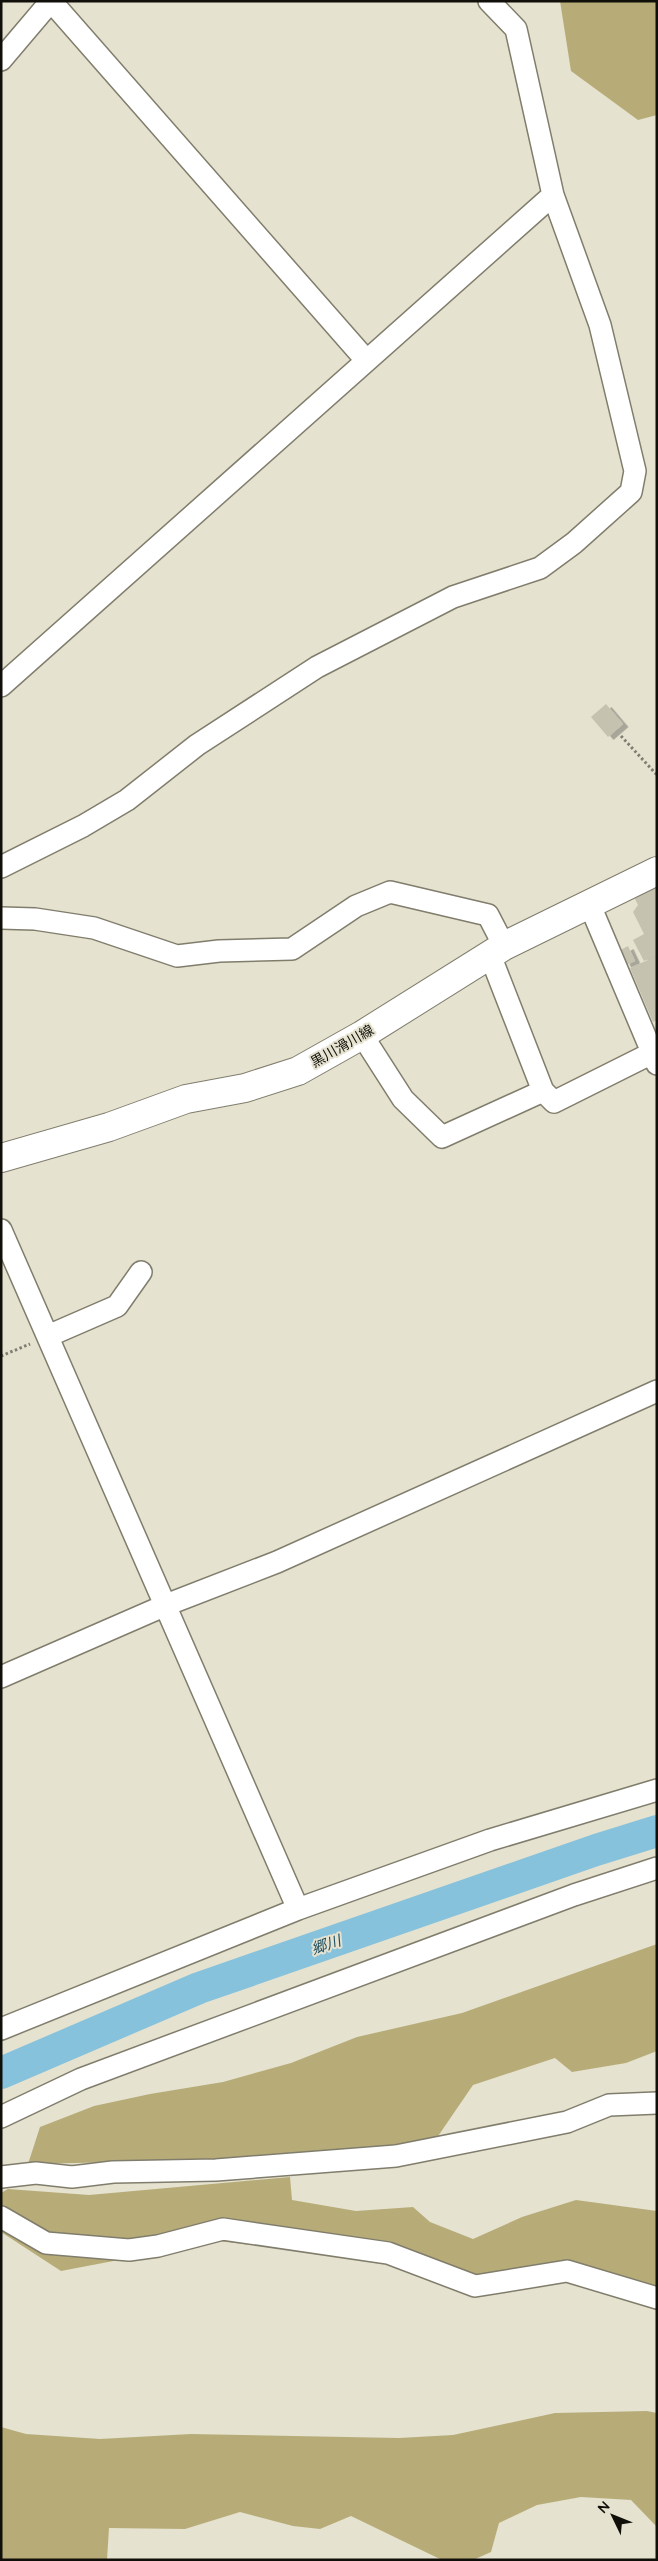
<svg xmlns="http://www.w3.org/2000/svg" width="658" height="2561" font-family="Quicksand,'Noto Sans JP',sans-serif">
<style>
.forest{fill:#b7ac78}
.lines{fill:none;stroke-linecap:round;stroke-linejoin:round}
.river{stroke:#87c2dc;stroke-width:32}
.building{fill:#c5c2b0;filter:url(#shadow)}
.street-casing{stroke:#807d6c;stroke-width:24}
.secondary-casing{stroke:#807d6c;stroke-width:30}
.path{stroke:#807e72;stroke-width:3;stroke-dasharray:2.5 2.5;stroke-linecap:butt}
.street{stroke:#fff;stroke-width:21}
.secondary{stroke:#fff;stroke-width:28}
.labels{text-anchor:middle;stroke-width:4;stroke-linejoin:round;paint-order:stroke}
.street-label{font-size:14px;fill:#100f09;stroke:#e5e2d0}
.water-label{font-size:15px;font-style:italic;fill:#1d4e61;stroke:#e5e2d0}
</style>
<defs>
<filter id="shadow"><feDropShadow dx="5.5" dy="3" stdDeviation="0" flood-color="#0004"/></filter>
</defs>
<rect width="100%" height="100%" fill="#e5e2d0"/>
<path class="forest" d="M560 1H657V115L638 120 571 71Z
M657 1944V2051L626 2063 572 2072 555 2058 473 2085 434 2142 270 2159 28 2164 40 2127 94 2106 150 2094 223 2082 291 2063 357 2037 462 2013Z
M290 2177 292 2200 356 2211 413 2207 430 2222 473 2239 522 2217 576 2200 657 2211V2305L570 2279 525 2284 334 2255 218 2241 61 2271 1 2232V2193L8 2189 89 2195Z
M647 2411 657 2413V2527L631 2500 581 2497 537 2505 499 2523 491 2552 473 2560H442L351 2516 320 2529 293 2526 240 2512 185 2529 109 2528 107 2560H1V2427L26 2434 100 2439 191 2434 399 2438 453 2435 555 2413Z"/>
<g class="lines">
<path class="river" d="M1 2073 199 1988 596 1850 657 1831"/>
</g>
<path class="building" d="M606 704 623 724 608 737 591 717Z
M657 883V955L644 961 633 940 644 934 633 912 638 905 633 895Z
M628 946 635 961 626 965 619 951Z
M657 956V1020L653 1022 630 968Z"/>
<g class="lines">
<g class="street-casing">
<path id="street" d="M51 1 366 360
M1 60 51 1
M1 686 553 195 516 29 489 1
M1 867 83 826 127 800 197 745 317 667 453 597 540 568 574 543 631 492 635 471 600 325 553 195
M589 903 657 1064
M1 918 35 919 94 928 177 956 219 951 292 949 356 906 390 892 488 915 504 946
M490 955 543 1091 554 1102 652 1053
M362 1035 403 1099 442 1137 543 1091
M1 1230 298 1909
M48 1336 117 1306 141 1272
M1 1677 166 1605 277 1562 657 1391
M1 2029 298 1909 490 1840 657 1790
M1 2117 81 2079 574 1895 657 1868
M1 2177 36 2173 72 2177 113 2172 216 2170 396 2156 567 2122 609 2105 657 2103
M1 2217 46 2243 129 2250 158 2246 223 2229 388 2253 475 2286 567 2271 657 2298"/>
</g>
<g class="secondary-casing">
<path id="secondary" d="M1 1158 109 1127 186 1099 245 1088 298 1071 362 1035 504 946 657 871"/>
</g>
<path class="path" d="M621 736 657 775
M1 1356 30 1344"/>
<use href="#street" class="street"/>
<use href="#secondary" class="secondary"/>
</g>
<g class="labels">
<g class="street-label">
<text transform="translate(342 1046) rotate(-30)" y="5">黒川滑川線</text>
</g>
<g class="water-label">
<text transform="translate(326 1945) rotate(-19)" y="5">郷川</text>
</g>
</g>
<rect width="658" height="2561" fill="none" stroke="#100f09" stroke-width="5"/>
<g transform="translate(613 2516) rotate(313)" stroke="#e5e2d0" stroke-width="4" paint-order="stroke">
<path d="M0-4L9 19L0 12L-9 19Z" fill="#100f09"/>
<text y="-8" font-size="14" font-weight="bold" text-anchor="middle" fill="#100f09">N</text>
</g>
</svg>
